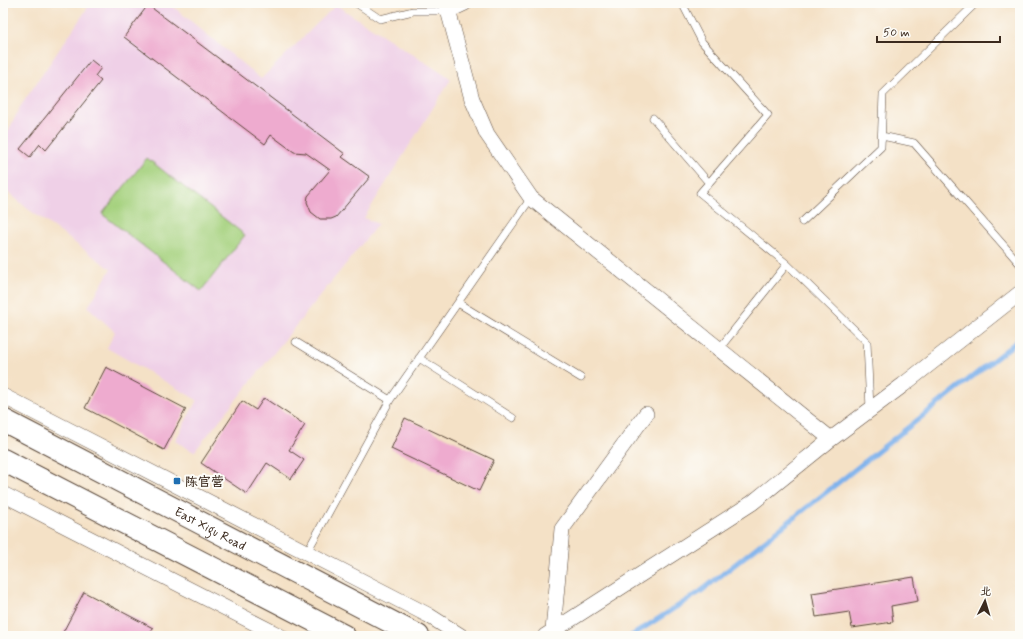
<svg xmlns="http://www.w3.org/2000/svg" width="1023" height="639" font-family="Mynerve,'LXGW WenKai TC',sans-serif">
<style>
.built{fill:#efd0e7}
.green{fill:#a5d17e;stroke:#707e4e}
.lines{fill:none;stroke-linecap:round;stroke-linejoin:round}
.stream{stroke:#7fb2ec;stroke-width:5}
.building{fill:#eeabcf}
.service-casing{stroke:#574537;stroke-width:8}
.minor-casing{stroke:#574537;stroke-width:16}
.primary-casing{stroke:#574537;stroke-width:24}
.service{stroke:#fff;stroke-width:7}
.minor{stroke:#fff;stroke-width:15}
.primary{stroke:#fff;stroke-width:22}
.poi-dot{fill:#1f6fb2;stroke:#fdfcf7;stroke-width:1.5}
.labels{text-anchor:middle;stroke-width:4;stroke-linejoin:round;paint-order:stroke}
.poi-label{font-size:13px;font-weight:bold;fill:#3b2a1e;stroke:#fdfcf7;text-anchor:start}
.street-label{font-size:13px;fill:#3b2a1e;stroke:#fdfcf7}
</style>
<rect width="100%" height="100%" fill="#fdfcf7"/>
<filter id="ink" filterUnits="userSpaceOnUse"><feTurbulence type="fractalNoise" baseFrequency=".025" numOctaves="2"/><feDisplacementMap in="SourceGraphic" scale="8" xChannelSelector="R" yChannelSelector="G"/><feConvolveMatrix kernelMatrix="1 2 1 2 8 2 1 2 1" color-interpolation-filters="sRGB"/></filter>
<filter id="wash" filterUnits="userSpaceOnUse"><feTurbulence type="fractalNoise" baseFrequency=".012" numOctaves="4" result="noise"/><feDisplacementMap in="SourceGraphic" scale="16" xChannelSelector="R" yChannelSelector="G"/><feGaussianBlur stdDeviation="0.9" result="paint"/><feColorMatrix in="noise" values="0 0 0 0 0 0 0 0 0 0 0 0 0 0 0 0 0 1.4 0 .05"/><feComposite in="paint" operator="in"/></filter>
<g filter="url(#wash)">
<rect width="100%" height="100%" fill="#f4e1c6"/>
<path class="built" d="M91 3H169L261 79 336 5 451 79 364 218 378 224 194 452 175 441 197 400 107 348 115 332 88 307 111 269 28 209 3 188V142L20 107Z"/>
<path class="green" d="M147 158 245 235 201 291 102 214Z"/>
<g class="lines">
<path class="stream" d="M631 636 700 592 1020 339"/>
</g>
<g id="blocks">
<path class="building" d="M148 5 345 154 342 157 370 177 336 217 331 219H320L311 212 307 202 308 196 330 170 306 153 294 152 271 135 265 144 124 37Z
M91 60 101 68 95 76 101 81 46 150 40 144 30 157 20 149Z
M106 367 186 409 164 450 85 408Z
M264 398 305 425 289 450 304 460 291 479 267 463 247 494 201 463 242 401 256 410Z
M405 418 494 460 479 491 391 449Z
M914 577 918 601 891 606 893 622 852 628 849 612 816 617 812 593Z
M84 592 153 628 149 636H61Z
M1020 626V636H1015Z"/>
</g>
</g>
<g filter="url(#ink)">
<use href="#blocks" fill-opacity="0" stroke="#574537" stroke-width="1"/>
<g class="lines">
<g class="service-casing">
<path id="service" d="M356 3 380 19 413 11H448
M682 3 702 42 768 115 700 193 787 264
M653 118 709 183
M882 136 914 143 1020 264
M802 222 881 147 883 94 976 3
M458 303 581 378
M296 342 390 400
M719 349 787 264 867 342 870 409
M419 358 513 418
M307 552 390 400 531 198"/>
</g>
<g class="minor-casing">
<path id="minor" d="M446 3 472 99 487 134 531 198 831 439
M448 11 465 3
M3 396 428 615 461 636
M3 494 280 636
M553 631 562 529 646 414
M545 636 752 503 831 439 903 385 1020 293"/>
</g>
<g class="primary-casing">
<g id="primary">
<path id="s1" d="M3 420 418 636"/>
<path d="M3 460 344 636"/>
</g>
</g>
<use href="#service" class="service"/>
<use href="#minor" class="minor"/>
<use href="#primary" class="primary"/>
</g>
</g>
<rect class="poi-dot" x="173" y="477" width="8" height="8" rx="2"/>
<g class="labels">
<g class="poi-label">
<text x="185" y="486">陈官营</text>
</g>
<g class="street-label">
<text dy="5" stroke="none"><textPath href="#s1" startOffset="234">East Xigu Road</textPath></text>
</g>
</g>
<rect width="1023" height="639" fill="none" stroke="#fdfcf7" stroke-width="16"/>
<g transform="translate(985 601) rotate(5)" stroke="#fdfcf7" stroke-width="3" paint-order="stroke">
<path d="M0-3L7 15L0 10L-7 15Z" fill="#3b2a1e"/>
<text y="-6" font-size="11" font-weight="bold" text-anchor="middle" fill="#3b2a1e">北</text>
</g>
<path d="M877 36v6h123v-6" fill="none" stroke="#3b2a1e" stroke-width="2"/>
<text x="883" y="36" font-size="12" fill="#3b2a1e" stroke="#fdfcf7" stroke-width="3" paint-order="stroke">50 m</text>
</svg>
